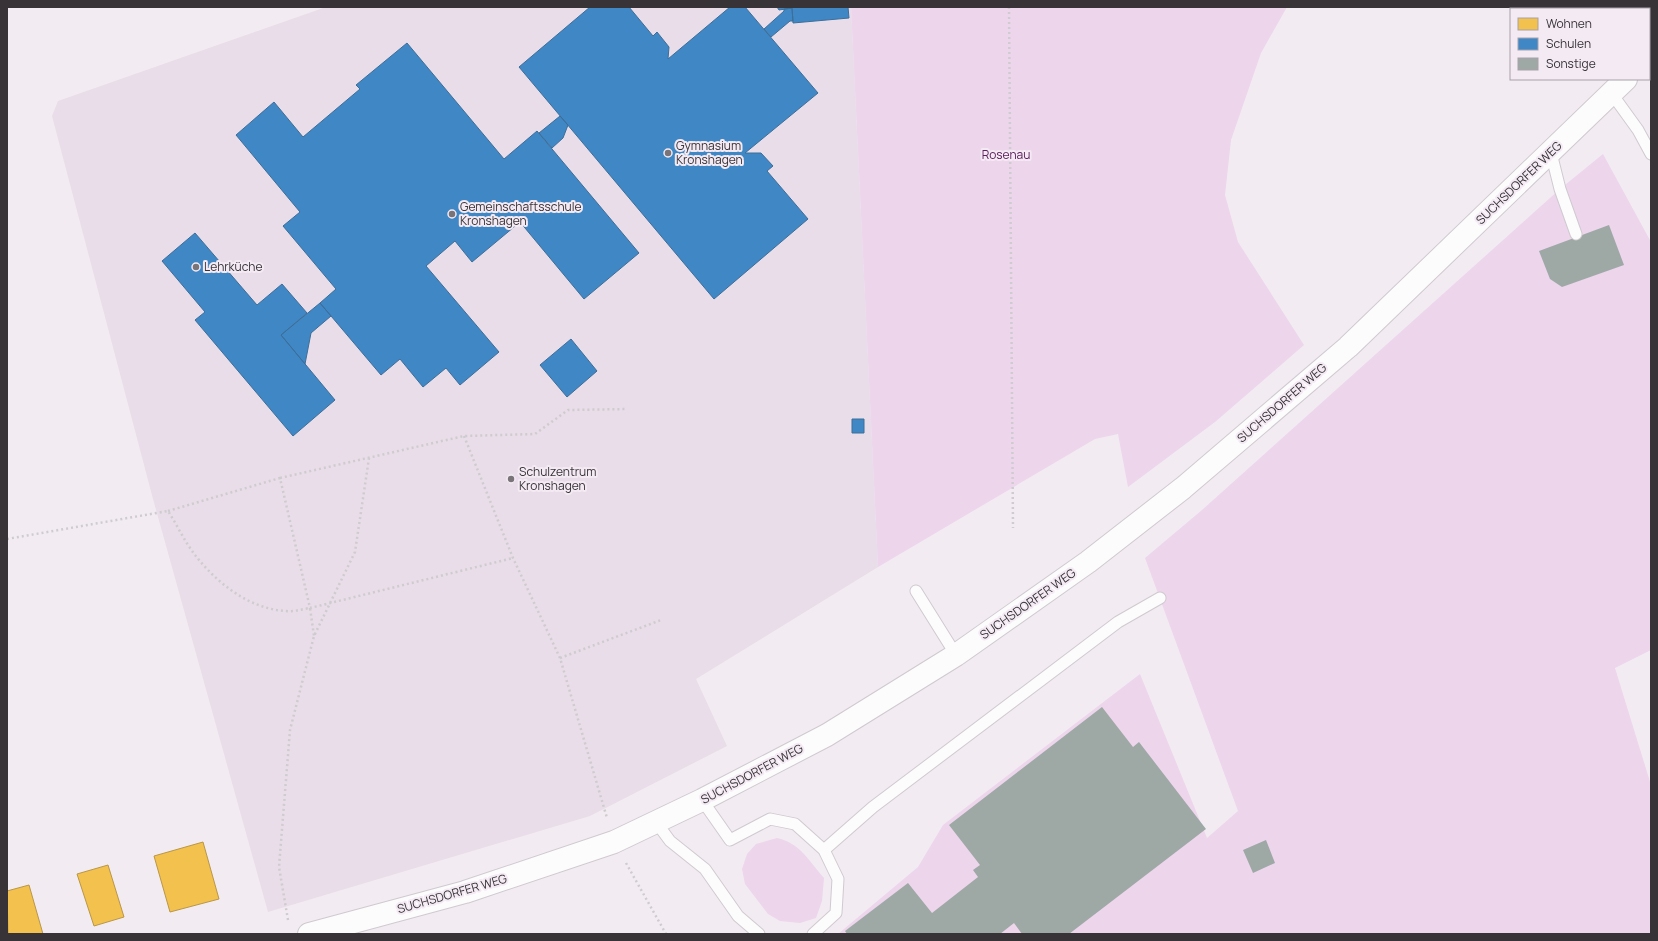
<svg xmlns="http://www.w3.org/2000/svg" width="1658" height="941" font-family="Manrope,sans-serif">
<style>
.built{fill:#e8dde8}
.green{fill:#edd5ec}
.homes{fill:#f2c14e;stroke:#ba9647}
.schools{fill:#3f88c5;stroke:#3d6e9a}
.building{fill:#9ea9a6}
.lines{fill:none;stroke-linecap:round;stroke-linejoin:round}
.lane-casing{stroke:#cfcacf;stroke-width:13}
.secondary-casing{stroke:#cfcacf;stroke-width:24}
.path{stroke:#ceccce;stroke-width:2.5;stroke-dasharray:2 3;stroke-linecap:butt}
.lane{stroke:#fdfcfd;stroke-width:11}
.secondary{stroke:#fdfcfd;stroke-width:22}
.poi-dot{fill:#787478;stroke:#f4eaf4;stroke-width:1.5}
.labels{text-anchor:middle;stroke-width:4;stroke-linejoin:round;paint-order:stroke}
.poi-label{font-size:12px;fill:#373337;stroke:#f4eaf4;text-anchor:start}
.park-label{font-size:12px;fill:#5d205d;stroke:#f4eaf4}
.street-label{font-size:12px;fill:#373337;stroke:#f4eaf4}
</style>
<rect width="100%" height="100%" fill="#f2ecf2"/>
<path class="built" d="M326 7H851L878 567 696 679 727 746 590 816 268 912 153 499 52 116 58 101Z"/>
<path class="green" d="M851 7H1287L1261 53 1231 140 1225 195 1238 242 1304 345 1215 422 1128 487 1118 434 1095 439 878 567Z
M1603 154 1651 242V650L1615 668 1651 785V934H838L918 867 943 825 1140 674 1207 838 1238 811 1145 558 1202 510 1560 189Z
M777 838C800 843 809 861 824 878L822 901 816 918 800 923 780 921 768 914 745 884 742 869 747 854 756 844Z"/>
<path class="homes" d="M203 842 219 899 170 912 154 856Z
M108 865 124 917 94 926 77 874Z
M29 885 43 934H8L7 891Z"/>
<path class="schools" d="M590 7H629L653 36 657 32 669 47 668 59 730 7H745L818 93 745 153H761L773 166 767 171 808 219 714 299 519 67Z
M777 7H848L849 18 793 23 792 8 779 10Z
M792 8 793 21H790L771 37 764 29 784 11V9Z
M407 43 504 159 537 131 639 253 584 299 520 222 472 262 455 241 426 266 499 352 460 385 446 368 423 387 400 359 381 375 320 303 336 289 283 226 300 212 236 135 274 102 303 137 360 89 356 85Z
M560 116 568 125 563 138 552 148 539 133Z
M195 233 257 305 282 284 307 313 281 335 335 400 293 436 195 320 205 312 162 261Z
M320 303 331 316 311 333 305 364 281 335Z
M571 339 597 371 567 397 540 365Z
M852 419H864V433H852Z"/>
<path class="building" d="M1609 225 1624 265 1562 287 1550 279 1539 251Z
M1102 707 1133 747 1139 742 1206 829 1069 934H1022L1014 923 1000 934H847L845 931 908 883 932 913 978 877 973 870 980 865 949 825Z
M1266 840 1275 863 1253 873 1243 850Z"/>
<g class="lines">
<g class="lane-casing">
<path id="lane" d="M1612 94 1638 130 1651 154
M1551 153 1560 189 1576 234
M916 591 956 655
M702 800 730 840 770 819 795 824 824 850 838 879 836 913 813 934
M656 822 670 841 705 869 738 916 759 934
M824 850 873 807 1118 622 1160 598"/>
</g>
<g class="secondary-casing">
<path id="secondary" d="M1649 56 1651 54
M309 934 465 892 614 842 702 800 827 735 956 655 1088 562 1183 488 1348 347 1626 79"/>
</g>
<path class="path" d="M1009 7 1013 528
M464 436 513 558 560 658 607 818
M280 478 464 436 535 434 568 410 627 409
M168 511 280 478 310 608 513 558
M7 539 168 511C177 525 185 542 195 555 217 583 249 609 286 611 294 612 302 609 310 608L314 636
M560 658 661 620
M626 863 666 934
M288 920 279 867 290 730 314 636 355 552 369 458"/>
<use href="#lane" class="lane"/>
<use href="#secondary" class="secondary"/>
</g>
<g class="poi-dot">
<circle cx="668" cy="153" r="4"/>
<circle cx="452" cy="214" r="4"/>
<circle cx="196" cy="267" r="4"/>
<circle cx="511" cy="479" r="4"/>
</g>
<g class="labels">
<g class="poi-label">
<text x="676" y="150">Gymnasium<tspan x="676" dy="14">Kronshagen</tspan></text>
<text x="460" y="211">Gemeinschaftsschule<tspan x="460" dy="14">Kronshagen</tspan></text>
<text x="204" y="271">Lehrküche</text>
<text x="519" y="476">Schulzentrum<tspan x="519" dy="14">Kronshagen</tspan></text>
</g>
<g class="park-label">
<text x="1006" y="159">Rosenau</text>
</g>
<g class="street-label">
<text transform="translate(1519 183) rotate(-44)" y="4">SUCHSDORFER WEG</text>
<text transform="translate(1282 403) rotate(-41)" y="4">SUCHSDORFER WEG</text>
<text transform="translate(1028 604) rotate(-35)" y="4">SUCHSDORFER WEG</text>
<text transform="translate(752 774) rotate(-28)" y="4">SUCHSDORFER WEG</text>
<text transform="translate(452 894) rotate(-16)" y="4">SUCHSDORFER WEG</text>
</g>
</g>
<rect width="1658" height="941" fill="none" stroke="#373337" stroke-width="16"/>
<rect x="1510" y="8" width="140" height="72" fill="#f4eaf4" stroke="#a8a1a8"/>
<rect x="1518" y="18" width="20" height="12" fill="#f2c14e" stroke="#a8a1a8"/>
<text x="1546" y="28" font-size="12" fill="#373337">Wohnen</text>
<rect x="1518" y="38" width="20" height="12" fill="#3f88c5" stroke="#a8a1a8"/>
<text x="1546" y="48" font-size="12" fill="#373337">Schulen</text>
<rect x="1518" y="58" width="20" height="12" fill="#9ea9a6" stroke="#a8a1a8"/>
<text x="1546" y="68" font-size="12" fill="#373337">Sonstige</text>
</svg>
